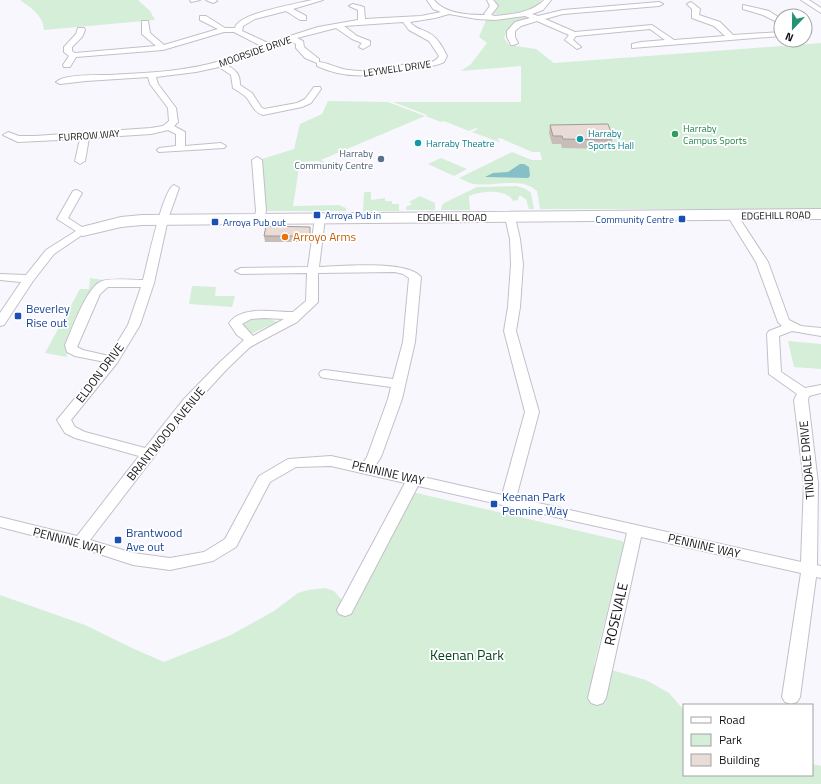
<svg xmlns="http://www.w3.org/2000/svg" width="821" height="784" font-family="'Titillium Web',sans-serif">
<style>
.green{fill:#d4eed8}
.water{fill:#87bfc6}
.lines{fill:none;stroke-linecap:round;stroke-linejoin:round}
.street-casing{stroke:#c3bfca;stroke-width:2}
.secondary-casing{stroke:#c3bfca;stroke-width:2}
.street{fill:#fff;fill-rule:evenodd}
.secondary{fill:#fff;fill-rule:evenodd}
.wall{fill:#c8bdb8}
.building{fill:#e9dcd6;stroke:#a39a96}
.leisure-dot{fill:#2e9e5b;stroke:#fff;stroke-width:1.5}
.culture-dot{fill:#0f9aa8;stroke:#fff;stroke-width:1.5}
.service-dot{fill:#5c6f8a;stroke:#fff;stroke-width:1.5}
.transit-dot{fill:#1a4fb4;stroke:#fff;stroke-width:1.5}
.food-dot{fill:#e8710a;stroke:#fff;stroke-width:1.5}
.labels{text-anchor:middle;stroke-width:3.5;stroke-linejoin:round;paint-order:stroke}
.far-street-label{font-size:10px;fill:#151317;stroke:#fff}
.far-leisure-label{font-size:10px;fill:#27864d;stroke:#fff;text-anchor:start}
.far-culture-label{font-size:10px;fill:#0d838f;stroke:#fff;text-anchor:start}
.far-service-label{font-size:10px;fill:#4e5e75;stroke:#fff;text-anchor:end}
.far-transit-label{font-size:10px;fill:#164399;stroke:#fff;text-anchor:start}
.food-label{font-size:12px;fill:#c56008;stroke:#fff;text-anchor:start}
.transit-label{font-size:12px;fill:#164399;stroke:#fff;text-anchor:start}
.street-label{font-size:12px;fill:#151317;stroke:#fff}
.near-street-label{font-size:14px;fill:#151317;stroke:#fff}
.near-park-label{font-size:14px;fill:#07451e;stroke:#fff}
</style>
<rect width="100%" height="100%" fill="#f9f7fe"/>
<path class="green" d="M20 0H138L150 11 155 20 44 30C43 15 31 8 20 0Z
M495 0H541C532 16 505 15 490 14L496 6Z
M522 16 530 18C516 23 510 23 504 38L509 45 536 49 554 63 821 43V209H540L537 191C521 176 493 187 474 184 469 183 464 180 459 178L512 152 532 160H542L540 152H532L500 138 497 139 500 141 499 142 472 132 478 129 476 128 469 131 444 121 441 122 425 116 321 160 334 167 333 168 318 161 300 162 293 206 339 205 346 208V211H265L262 159 294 149 300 124 322 114 328 101 388 102 425 116 427 115 393 102H521V66L461 71 471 64 487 43 479 37 486 20Z
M441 158 467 169 454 176 428 164Z
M517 186 526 189 531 193 534 209H529L526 199 523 198 522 196H519L518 200 513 201C507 188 480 191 469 196L470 210H441L442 205 444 203 477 187Z
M364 192H371V200L385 198V201H392V204H399V211H363Z
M420 196 435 203V210H406V207L412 204 409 202Z
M90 278 103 280 86 300 65 343 67 357 45 353 80 289H89Z
M192 286 216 287 215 296H235L232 307 189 304Z
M248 318 271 319 277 322 251 334 242 327 243 322Z
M788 341 821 344V369L794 367Z
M408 491 622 541 624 543 594 665 646 680 669 693 683 709 684 775H812V764L821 766V784H0V595L85 625 132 648 164 662 231 635 274 611 298 593 308 590 325 588 334 591 342 600 351 602Z"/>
<path class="water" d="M520 164H524L529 167 530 176 528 178 485 177 493 173 508 172Z"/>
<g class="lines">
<g class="street-casing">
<path id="street" d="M190 0H200L191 2Z
M206 0H216L217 1 213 3Z
M312 0H323L293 9 306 16V20H300L286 11 255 19 243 26 242 31 268 43 318 27 358 20V10L349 6 353 4 364 7 365 19 421 16 441 12 433 9 427 0H434C445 14 469 15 485 15L484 14 490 6 487 0H493L498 6 491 15 495 16C513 14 531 13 544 0H551L543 10 532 14 538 16 563 10 659 2 663 4 659 6 563 14 545 19 575 32 652 25 674 40 725 36 714 26 692 18V9L687 4 691 2 700 9 699 15 720 22 733 35 781 32V36L632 48V44L641 42 665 40 650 29 576 36 573 40 581 47 577 49 565 40 569 35 537 21 521 26 515 31V37L518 43 514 45H511L507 37V31L515 22 530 18 525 16 495 20 477 19 449 14 435 18 410 22C415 29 422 29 429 33 438 38 443 48 447 56L444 62C432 68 420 66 408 69 376 76 347 80 317 66V63L305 58 296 48V44L290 40 226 64C236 71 240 73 240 85L252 93 261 107 264 109 297 103 305 99 314 87H320L321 89 311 103 302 107 263 115C254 112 252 105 247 98 243 94 238 91 233 88L231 75 219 67 196 72 156 77 158 84 176 108 178 122 174 126 185 132V146L221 143 226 146 224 148 159 152 157 150 159 148 176 146V134L168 130 151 134 89 138 85 161 80 164 75 161 80 139 18 142 3 135 8 132 19 136H35L151 128 163 126 169 121 168 108 150 84 148 77 86 81 60 84 56 82C64 74 97 75 109 75 143 73 177 72 209 64 227 60 244 52 261 46L234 32H224L163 50 76 57 70 67H64L63 65 69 56 64 52V47L76 34 78 28H84L85 30 82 37 72 47V51L75 53 156 46 142 34V21H148L150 33 164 45 218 29 200 20V16H206L225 28H235C238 13 297 4 312 0ZM403 22 409 30 429 41 439 56C434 66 417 62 407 64 388 68 369 73 349 70 338 69 329 63 319 62V59L304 47 303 41 297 38 336 28 352 39 362 43 359 47 363 49 370 45V41L357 36 344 26Z
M801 0H809L821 8V13Z
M743 5 769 11 781 19V24L763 15 743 9Z
M257 157 262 160 266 211 264 219 259 222 254 219 256 211 252 160Z
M174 185 179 188 168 219 154 283 140 325 117 363 71 420 75 427 85 432 145 448 183 400 219 363 244 340 237 335 229 323C242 305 274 312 293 312L306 301 307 273 241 274 235 271 241 268 308 267 315 218 320 215 325 218 319 267C341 266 408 260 421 277L415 342 402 399 381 457 375 466 502 495 525 412 504 331 508 307 511 264 510 239 505 217 510 214 515 217 520 239 523 264 520 307 516 331 539 412 516 498 801 562 804 483 794 400 797 394 769 374 767 334 769 331 782 326 778 322 756 262 727 215 728 213H736L768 262 789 320 801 326 821 328V336L792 331 779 336 781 372 805 388 821 385V393L809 396 808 400 818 483 817 565 821 566V578L816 577 800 697 797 702 791 704 785 702 782 697 801 573 641 537 606 698 603 703 597 705 591 703 588 698 627 533 418 486 351 614 345 616 339 614 337 610 405 483 331 466 296 467 270 482 236 547 213 561 170 570 133 565 78 547 0 527V517L77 536 139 456 75 438 65 433 57 420 105 362 75 356 67 352 65 345C72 330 86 287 102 281 112 278 132 280 143 280 147 265 163 188 174 185ZM395 272 403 274 409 278 403 342 393 379 325 370 321 371 319 374 321 377 325 378 391 387 388 399 367 457 363 463 331 456 288 459 259 476 225 539 204 552 170 558 133 553 90 540 193 406 227 369 250 347 297 322 316 304 318 302V273ZM108 287H141L128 325 109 356 83 350 77 347 100 294ZM264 318 284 319 253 336 242 324 251 319Z
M77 190 82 193 68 218 88 231 54 254 33 281 4 325 0 326V313L21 282 0 280V274L26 275 46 250 76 231 57 219 73 191Z"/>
</g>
<g class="secondary-casing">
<path id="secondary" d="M821 209V219L142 225 121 227 83 236 78 234 75 231 78 228 121 217 142 215Z"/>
</g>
<use href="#street" class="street"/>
<use href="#secondary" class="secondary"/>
</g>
<path class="wall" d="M550 125 613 137 611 145H610L609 149 562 148 561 144H552L549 133Z
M311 233 310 242H265L264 236Z"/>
<path class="building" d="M608 124 613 137H610V140L563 139 562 136H553L550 125Z
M266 226 310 227V236H264Z"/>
<circle class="leisure-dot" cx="675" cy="134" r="4"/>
<g class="culture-dot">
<circle cx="580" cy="139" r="4"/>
<circle cx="418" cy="143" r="4"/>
</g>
<circle class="service-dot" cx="381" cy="159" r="4"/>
<g class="transit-dot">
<rect x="313" y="211" width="8" height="8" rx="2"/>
<rect x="678" y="215" width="8" height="8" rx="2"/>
<rect x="211" y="218" width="8" height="8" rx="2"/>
<rect x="14" y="312" width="8" height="8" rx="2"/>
<rect x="490" y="500" width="8" height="8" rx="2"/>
<rect x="114" y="536" width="8" height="8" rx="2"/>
</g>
<circle class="food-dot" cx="285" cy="237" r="4"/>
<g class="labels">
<g class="far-street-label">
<text transform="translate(255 51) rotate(-19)" y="4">MOORSIDE DRIVE</text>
<text transform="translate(397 68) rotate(-8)" y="4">LEYWELL DRIVE</text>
<text transform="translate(89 135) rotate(-4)" y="4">FURROW WAY</text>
<text transform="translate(776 215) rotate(-1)" y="4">EDGEHILL ROAD</text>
<text x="452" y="221">EDGEHILL ROAD</text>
</g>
<g class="far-leisure-label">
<text x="683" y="132">Harraby<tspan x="683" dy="12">Campus Sports</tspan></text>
</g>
<g class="far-culture-label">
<text x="588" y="137">Harraby<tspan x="588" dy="12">Sports Hall</tspan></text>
<text x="426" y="147">Harraby Theatre</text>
</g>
<g class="far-service-label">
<text x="373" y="157">Harraby<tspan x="373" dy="12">Community Centre</tspan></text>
</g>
<g class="far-transit-label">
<text x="325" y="219">Arroya Pub in</text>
<text x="674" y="223" text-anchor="end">Community Centre</text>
<text x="223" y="226">Arroya Pub out</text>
</g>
<g class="food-label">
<text x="293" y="241">Arroyo Arms</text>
</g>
<g class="transit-label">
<text x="26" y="313">Beverley<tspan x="26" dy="14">Rise out</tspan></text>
<text x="502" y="501">Keenan Park<tspan x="502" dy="14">Pennine Way</tspan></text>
<text x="126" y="537">Brantwood<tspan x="126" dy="14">Ave out</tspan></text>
</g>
<g class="street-label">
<text transform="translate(100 373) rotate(-53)" y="4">ELDON DRIVE</text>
<text transform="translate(166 434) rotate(-51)" y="4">BRANTWOOD AVENUE</text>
<text transform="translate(807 460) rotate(-95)" y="4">TINDALE DRIVE</text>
<text transform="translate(388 473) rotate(13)" y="4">PENNINE WAY</text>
<text transform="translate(69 541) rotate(15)" y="4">PENNINE WAY</text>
<text transform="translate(704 546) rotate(13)" y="4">PENNINE WAY</text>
</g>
<g class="near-street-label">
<text transform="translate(616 614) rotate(-77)" y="5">ROSEVALE</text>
</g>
<g class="near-park-label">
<text x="467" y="660">Keenan Park</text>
</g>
</g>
<rect x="683" y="704" width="130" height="72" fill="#ffffff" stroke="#a1a1a2"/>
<rect x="691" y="717" width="20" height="6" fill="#ffffff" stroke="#a1a1a2"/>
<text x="719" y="724" font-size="12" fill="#151317">Road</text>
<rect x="691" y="734" width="20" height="12" fill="#d4eed8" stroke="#a1a1a2"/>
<text x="719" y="744" font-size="12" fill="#151317">Park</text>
<rect x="691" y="754" width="20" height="12" fill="#e9dcd6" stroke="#a1a1a2"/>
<text x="719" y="764" font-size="12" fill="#151317">Building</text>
<g transform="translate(793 28) rotate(202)"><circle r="19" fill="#ffffff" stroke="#a1a1a2"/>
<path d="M0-3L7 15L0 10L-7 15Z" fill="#249374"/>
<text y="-6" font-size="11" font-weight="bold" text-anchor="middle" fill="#151317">N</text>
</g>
</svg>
